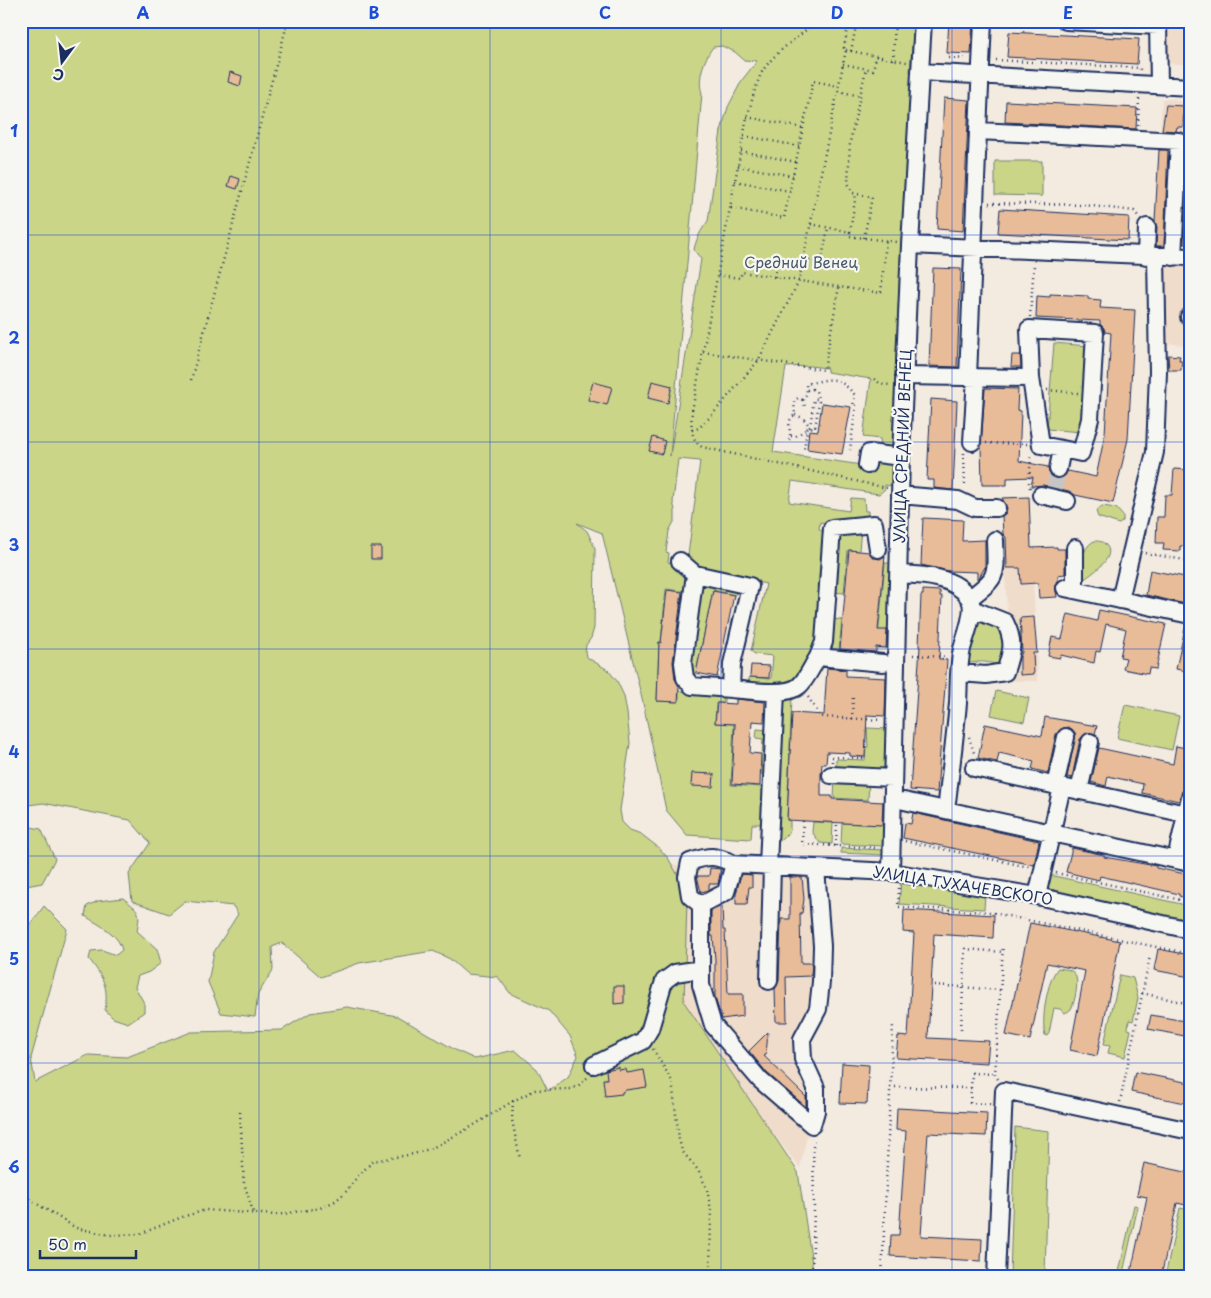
<svg xmlns="http://www.w3.org/2000/svg" width="1211" height="1298" font-family="'Playpen Sans',sans-serif">
<style>
.built{fill:#f0dccb}
.green{fill:#cad588;stroke:#728273;fill-rule:evenodd}
.building{fill:#e9bc99;stroke:#1b2f5e}
.lines{fill:none;stroke-linecap:round;stroke-linejoin:round}
.minor-tunnel{stroke:#c8c5c6;stroke-width:16;stroke-dasharray:16 8;stroke-linecap:butt}
.minor-casing{stroke:#1b2f5e;stroke-width:20}
.path{stroke:#1b2f5e;stroke-width:2.5;stroke-dasharray:1 4;stroke-linecap:butt}
.minor{stroke:#f6f6f2;stroke-width:16}
.grid{fill:none;stroke:#1d4ed8;stroke-width:1;stroke-opacity:0.55}
.labels{text-anchor:middle;stroke-width:4.5;stroke-linejoin:round;paint-order:stroke}
.park-label{font-size:15px;fill:#475868;stroke:#f6f6f2}
.street-label{font-size:15px;fill:#1b2f5e;stroke:#f6f6f2}
.neatline{fill:none;stroke:#1d4ed8;stroke-width:2}
.grid-label{font-size:16px;text-anchor:middle;font-weight:bold;fill:#1d4ed8}
</style>
<rect width="100%" height="100%" fill="#f3eae0"/>
<filter id="ink" filterUnits="userSpaceOnUse"><feTurbulence type="fractalNoise" baseFrequency=".02" numOctaves="2"/><feDisplacementMap in="SourceGraphic" scale="10" xChannelSelector="R" yChannelSelector="G"/><feConvolveMatrix kernelMatrix="1 2 1 2 8 2 1 2 1" color-interpolation-filters="sRGB"/></filter>
<g filter="url(#ink)">
<path class="built" d="M1166 21H1190V65L1166 63Z
M1162 99H1175L1187 104 1186 136 1160 135Z
M1165 262 1190 263V346L1167 343Z
M1003 538H1031L1038 681H1011Z
M665 864 810 872 818 968 795 1050 815 1098 800 1168 670 1005Z"/>
<path class="green" d="M21 21H914L910 72C919 86 909 107 910 123L901 243 892 450 881 448 880 439 863 437 871 379 827 372V368L810 366 786 367 773 452 875 467 876 457 892 459V486L885 485V489L879 494 792 481 789 502 849 511 851 498 864 499 865 511H868V520L832 524 820 522 819 529 824 532 821 638 800 678 787 684 775 686 749 681V677L771 679 773 656 755 654 751 651 766 584 706 571 687 563 700 461 678 459 673 502 675 510V520L669 531 666 552 669 553 668 562 681 565 687 578V592L666 589 661 642H659L657 701 679 702V691L724 693V703H716L715 723 734 724 731 785 763 787V821L761 824H752L751 839 687 835 666 810 643 703 602 533 577 523 587 531 595 548 594 628 591 638 586 645 585 653 588 658 608 670 617 681 624 696 627 713 630 743 620 810 622 822 630 830 641 834 659 848 668 858 679 877 687 901 684 1002 798 1172 814 1277H21V938L44 906 67 929 31 1058 35 1082 88 1055 127 1057 191 1032 282 1030 310 1013 347 1007 397 1016 457 1051 475 1059 515 1050 537 1069 548 1091 568 1077 578 1056 570 1036 549 1011 510 993 498 977 467 974 450 959 433 951 359 963 321 977 282 943 272 947 273 970 258 994 255 1017 221 1013 208 982 214 952 238 914 233 906 185 901 169 914 132 901 129 874 150 843 130 820 43 803 21 806ZM722 46 735 52 744 60 757 61 742 80 728 107 721 131 708 221C701 230 696 239 694 250L701 259 670 456 702 93C697 79 704 59 713 47Z
M995 161H1042V196L995 195Z
M1054 343 1088 346 1081 432 1047 429Z
M1102 506 1116 508 1123 516V521L1119 524 1098 517 1096 511Z
M861 528 859 551 848 550 844 593 831 592 837 535Z
M1094 541C1098 541 1102 541 1105 544 1118 556 1094 572 1086 578L1083 579C1083 565 1080 549 1094 541Z
M891 554 889 648H877L885 563H890Z
M702 583 740 591 734 595 713 590 696 673 692 675 687 662 697 590Z
M989 617 1007 636 1001 664C994 665 990 662 984 662 977 661 973 664 967 662L972 619Z
M834 619 842 620 839 650H830L832 642Z
M996 691 1029 698 1024 722 991 715Z
M792 696 787 820 790 821V831L780 841 775 840 783 704Z
M1125 705 1179 716 1172 750 1117 738Z
M867 728 888 729 886 768 869 771 836 770V759L865 760 866 747H868Z
M757 729 768 730 767 775 761 774 763 739 756 738Z
M835 779 869 780 868 800 834 798Z
M813 822 833 823 832 844 820 843 812 832Z
M842 823 884 825 883 846 841 844Z
M21 825 41 829 55 859 42 883 21 887Z
M841 848 883 850V855L841 853Z
M1045 874 1190 906V926L1056 896 1045 889Z
M901 880 985 895 984 909 899 904Z
M123 898C139 911 141 910 137 931L157 949 161 963 149 972 138 976 135 987 144 1003V1012L128 1023 113 1018 105 1010C109 987 103 977 89 959L91 951 102 950 116 955 122 950C118 933 99 925 85 916L87 906 98 901Z
M1058 968C1063 969 1071 969 1074 973 1080 979 1075 1002 1071 1009 1068 1012 1067 1012 1064 1013L1060 1009 1054 1008 1049 1033 1047 1036 1045 1035C1041 1019 1047 980 1058 968Z
M1120 975 1133 978 1138 998 1133 1021 1129 1020 1128 1029 1131 1030 1125 1057 1108 1053 1110 1045 1104 1044Z
M1015 1127 1049 1131 1045 1275 1046 1277 1010 1276Z
M1134 1205 1138 1206 1123 1273 1119 1272Z
M1180 1208 1190 1210V1242L1181 1277H1165Z"/>
<path class="building" d="M949 21H973L971 54 947 53Z
M1009 32 1139 39 1137 64 1007 57Z
M230 72 242 76 240 86 228 82Z
M944 98 969 100 963 231 937 229Z
M1006 101 1137 108 1136 129 1005 122Z
M1166 105 1184 106 1183 127H1177L1176 131 1162 130Z
M1159 150H1168L1164 246H1156L1157 227 1155 221Z
M231 176 240 179 237 189 228 186Z
M1186 195H1190V244H1184Z
M1000 209 1129 217 1128 240 998 233Z
M933 268 961 269 957 367 929 366Z
M1050 294 1088 296V299L1101 300 1100 308 1135 310 1128 439 1113 503 1075 495 1069 491 1043 485 1031 486 1033 477 1007 478V485H982L981 445 985 388 1018 389 1017 410 1021 411 1019 461 1048 467 1049 473 1056 479 1062 478 1068 471 1096 477 1105 434 1111 333 1105 332 1104 328 1100 324V321L1036 318 1037 296 1050 297Z
M1012 355H1020L1021 367H1011Z
M1168 355 1180 356 1179 360H1182L1181 370H1169Z
M652 381 672 386 668 403 648 398Z
M593 382 612 387 607 405 588 400Z
M931 399 957 401 953 490 934 488V480H927Z
M822 403 851 407 842 454 807 449 809 430 818 431Z
M653 437 665 441 662 454 649 451Z
M1174 469 1190 470V524L1188 538H1186V546H1180V551L1163 550 1164 543H1156L1157 517H1164L1165 495H1172Z
M1029 497 1031 548 1057 547V549H1065V574L1058 575V581L1055 586 1057 597 1039 598 1038 583 1021 584 1020 568H1007L1006 537 1003 534 1002 516 1006 513 1007 508 1002 498Z
M923 518 963 520 962 541 985 540V567L979 578 977 579V572L949 571 921 565Z
M371 547H381V559H371Z
M849 550 869 552 875 558 880 559 885 556 878 630H887L886 648 876 647V652L840 649Z
M1150 570 1190 578V605L1146 595Z
M667 590 682 592 673 662 675 679 679 686 678 702 657 701 659 642 661 643Z
M923 590 940 591V596H942L939 659 947 660 937 792 910 790 920 647H919L921 595H923Z
M713 591 734 595 717 677 696 673Z
M1099 610 1166 624 1156 669 1149 668 1148 674 1123 669 1126 658 1120 657 1126 629 1106 624 1100 652 1096 651 1094 663 1061 655 1060 658 1048 656 1052 637 1062 639 1068 614 1097 621Z
M1034 617 1037 653H1033L1034 674 1020 675V657L1022 652 1020 618Z
M1185 628 1190 629V672L1176 669Z
M751 665 770 666 769 678 750 677Z
M827 668 846 670V676L886 678 885 716 867 715 865 757 850 756V753L827 752 826 764H822L821 775V796H832V799L883 802 882 825 787 820 792 713 824 715Z
M736 699 765 702 764 722 752 721 750 753 761 754 760 786 732 784 735 724 715 723 717 703 736 704Z
M1045 717 1097 726 1095 734 1087 733 1080 739 1072 778 1067 777 1076 734 1072 729 1068 727 1063 728 1056 734 1048 773 1032 769 1034 761 1008 755 999 753 997 762 978 758 985 724 1042 736Z
M1176 746 1190 749V779L1188 787 1182 791 1179 801 1142 793 1143 784 1108 776 1106 786 1091 782 1099 748 1173 764Z
M692 773 714 774 713 787 691 786Z
M913 813 1039 841 1034 865 903 838 905 823 911 824Z
M1072 848 1104 855V857L1156 866V868L1190 875V899L1179 896V894L1100 876 1099 880 1066 872Z
M710 868 721 869 718 884H709V890L701 892 697 876H709Z
M741 874 752 875V887H749L747 904H736V894Z
M790 877H802L804 899 802 913H800L801 963H812L811 974 810 976 786 977 787 1022H776L775 989 779 981 781 919H790Z
M722 906 723 930H725L728 994H743V1016L722 1019 715 998V959L713 936H711V911Z
M904 910 994 915 993 938 934 934 928 1038 989 1041 987 1063 896 1058 898 1036 908 1037 914 933 903 932Z
M1030 923 1120 941 1097 1056 1070 1050 1085 971 1047 963 1030 1040 1006 1035Z
M1158 949 1190 955V977L1154 970Z
M614 986H624V1003L614 1004Z
M1151 1015 1190 1022V1037L1148 1029Z
M768 1032 766 1055 764 1056 806 1097V1107L767 1073 749 1051Z
M842 1063 869 1065 867 1104 840 1103Z
M619 1067V1070L626 1069 627 1073 644 1070 647 1087 626 1090 622 1092V1094L605 1096 603 1079H607L606 1070Z
M1135 1072 1190 1083V1104L1131 1092Z
M897 1108 987 1113 986 1136 928 1133 921 1236 982 1239 981 1261 890 1256 891 1235H899L906 1131 896 1130Z
M1144 1163 1190 1173V1206L1177 1203 1161 1277H1130L1147 1197 1137 1195Z"/>
<g class="lines">
<path class="minor-tunnel" d="M1054 491 1058 469"/>
<g class="minor-casing">
<path id="minor" d="M1066 21 1158 26
M1158 21 1159 85
M920 72 1190 87
M978 131 983 21
M910 245 1190 257
M1146 256 1147 227
M1189 317H1190
M904 376 1031 378 1041 445 1062 449 1058 469
M968 377 978 131 1179 141 1173 257
M1031 378 1029 329 1095 333 1090 419 1081 453 1062 449
M972 442 976 377
M867 465 869 453 901 457
M900 495 958 500 975 508H997
M1041 495 1067 501
M1075 548V590
M878 549 874 524 832 528 824 642 818 657 883 663
M680 561 695 574 683 663 685 678 692 686 731 689
M695 574 750 586 732 664 731 689C748 690 786 697 799 686 807 679 812 666 818 657
M899 574C922 575 955 576 969 598 977 609 965 637 962 649 958 666 959 686 958 703 955 736 951 769 947 802
M1065 588 1190 615
M970 598C999 576 996 576 995 540
M1120 600 1155 452 1158 372 1156 256
M960 673 986 675 1005 672C1012 651 1015 642 1005 622L972 609
M974 768 1062 787 1037 896
M831 775 893 778
M1055 786 1066 737
M1062 787 1186 814
M1079 791 1090 742
M904 801 1190 863
M1176 859 1190 797
M734 864 726 892 701 905V985L713 1025 760 1080 812 1125 816 1111V1088L803 1059 802 1039 818 1009 821 982 822 946 816 868
M768 865 776 692
M891 872 901 457 910 245 923 21
M701 905 690 896 687 877 690 862C710 855 715 855 734 864L891 872 1037 896 1190 930
M769 981 772 866
M594 1065 643 1041 650 1029 664 981 675 973 701 969
M996 1277 1004 1091 1190 1131"/>
</g>
<path class="path" d="M817 21C800 36 773 53 762 72 755 86 752 102 747 117L692 411C691 423 690 440 702 447L887 488
M1023 32V21
M846 50 851 51 857 21
M851 51 876 56
M949 58 968 59
M893 60 895 21
M996 60 1140 68V70
M843 64 873 70 876 56 907 62
M838 91 860 96
M747 117 803 128
M1138 125 1139 98
M744 136 799 146
M741 151 796 162
M738 166 793 176
M735 181 790 191
M989 203 1084 205 1134 211 1138 216
M731 208 784 218 813 81 839 86
M811 224 850 232 849 236 896 242
M850 232 856 194
M864 238 872 197 853 193 848 183 850 142 866 69
M804 260 821 263 828 228
M718 275 740 278 742 272 839 287
M775 277 778 255
M1030 317 1034 265
M703 352 824 370 839 287 881 293 886 241
M1184 358H1190
M874 379 881 384 890 385
M191 380 288 21
M807 390 812 389 816 391 819 402 815 428 808 427
M1047 390 1078 393
M803 400 807 393 806 384C831 379 836 374 855 395L853 406H856L850 450
M803 400 805 407
M795 415 803 418 808 424 804 449
M810 427 814 399H817
M692 430 699 428 712 415 758 361 799 281 846 50 844 48 849 21
M791 436H796L807 429
M789 440C793 431 784 422 795 415L794 401 798 398 803 400
M986 443 1028 444
M964 453 965 487
M1030 488 1029 483 1031 456
M1145 553 1190 561
M913 655 947 657
M808 697 821 717 882 720
M852 719 853 694
M969 737 975 756
M832 762V757L864 758
M803 821 802 844 879 848
M905 841 1029 867
M836 846 837 823
M1056 873 1190 902
M899 888 898 907 989 912 1190 954
M934 985 1000 990
M1142 993 1190 1004
M961 1029 965 949 1003 952
M653 1049 672 1081 679 1139 682 1151 698 1170 707 1189 711 1210 710 1277
M998 1079 995 1074 1003 946
M890 1087 971 1088
M513 1101 512 1120 520 1159
M1120 1102 1150 956
M990 1104 970 1103 972 1073 995 1074
M240 1112 244 1183 254 1215
M21 1194 76 1228 110 1235 140 1234 182 1217 206 1210 276 1215 320 1208 335 1201 345 1193 357 1177 373 1161 414 1154 432 1148 471 1127 513 1101 535 1090 571 1089 578 1086 588 1077
M812 1277 814 1209 813 1138
M882 1277 893 1024"/>
<use href="#minor" class="minor"/>
</g>
</g>
<path class="grid" d="M259 21V1277M490 21V1277M721 21V1277M952 21V1277M21 235H1190M21 442H1190M21 649H1190M21 856H1190M21 1063H1190"/>
<g class="labels">
<g class="park-label">
<text x="801" y="268">Средний Венец</text>
</g>
<g class="street-label">
<text transform="translate(903 446) rotate(-88)" y="5">УЛИЦА СРЕДНИЙ ВЕНЕЦ</text>
<text transform="translate(963 886) rotate(9)" y="5">УЛИЦА ТУХАЧЕВСКОГО</text>
</g>
</g>
<rect width="1211" height="1298" fill="none" stroke="#f6f6f2" stroke-width="55"/>
<g transform="translate(62 62) rotate(195)" stroke="#f6f6f2" stroke-width="4" paint-order="stroke">
<path d="M0-4L9 19L0 12L-9 19Z" fill="#1b2f5e"/>
<text y="-8" font-size="14" font-weight="bold" text-anchor="middle" fill="#1b2f5e">С</text>
</g>
<path d="M40 1250v8h96v-8" fill="none" stroke="#1b2f5e" stroke-width="2.5"/>
<text x="48" y="1250" font-size="15" fill="#1b2f5e" stroke="#f6f6f2" stroke-width="4" paint-order="stroke">50 m</text>
<rect x="28" y="28" width="1156" height="1242" class="neatline"/>
<g class="grid-label">
<text x="143" y="19">A</text>
<text x="374" y="19">B</text>
<text x="605" y="19">C</text>
<text x="837" y="19">D</text>
<text x="1068" y="19">E</text>
<text x="14" y="137">1</text>
<text x="14" y="344">2</text>
<text x="14" y="551">3</text>
<text x="14" y="758">4</text>
<text x="14" y="965">5</text>
<text x="14" y="1173">6</text>
</g>
</svg>
